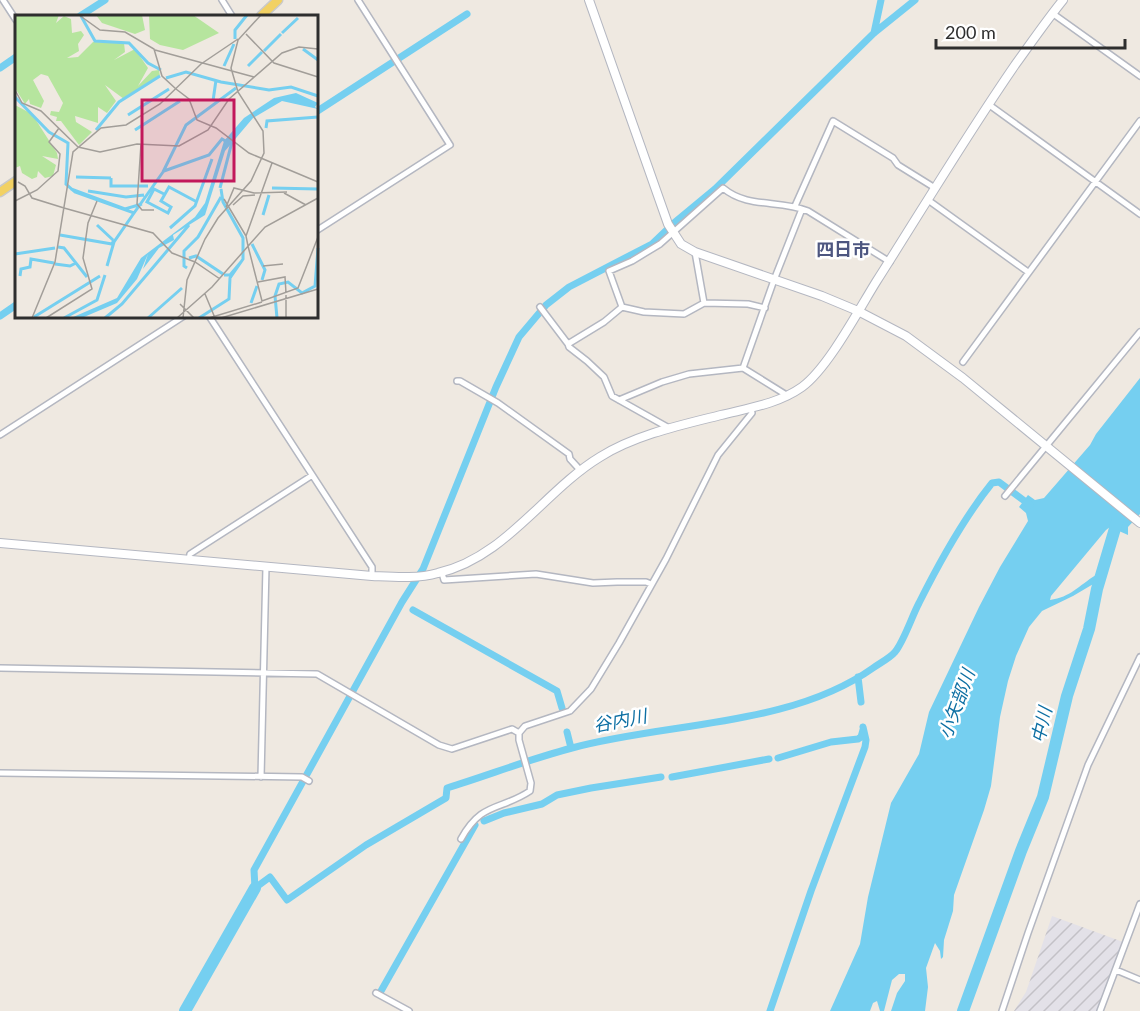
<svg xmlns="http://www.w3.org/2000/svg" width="1140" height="1011" font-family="Lato,'Noto Sans JP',sans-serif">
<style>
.industrial{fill:url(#industrial-furrows)}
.water{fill:#75cff0}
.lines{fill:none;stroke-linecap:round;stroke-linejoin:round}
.canal{stroke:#75cff0;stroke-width:7}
.river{stroke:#75cff0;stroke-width:12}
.street-casing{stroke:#b4b7c1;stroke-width:8}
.secondary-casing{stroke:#b4b7c1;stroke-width:10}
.primary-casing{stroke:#c9c9c9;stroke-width:11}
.street{stroke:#fff;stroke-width:5}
.secondary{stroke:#fff;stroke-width:8}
.primary{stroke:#f2d163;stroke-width:8}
.labels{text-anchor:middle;stroke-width:5;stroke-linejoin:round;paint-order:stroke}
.neighbourhood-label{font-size:18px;font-weight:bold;fill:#4d5680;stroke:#fff}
.water-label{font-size:18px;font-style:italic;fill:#0d6fa3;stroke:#fff}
.inset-river{fill:none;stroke:#75cff0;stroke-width:3}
.inset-road{fill:none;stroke:#a29e99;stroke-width:1.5}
.view{fill:#c2185b;fill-opacity:0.15;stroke:#c2185b;stroke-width:3}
.inset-edge{fill:none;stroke:#2e2e2e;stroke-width:3}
</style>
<defs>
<pattern id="industrial-furrows" width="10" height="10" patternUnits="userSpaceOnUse" patternTransform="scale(1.5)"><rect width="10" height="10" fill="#e3e1e8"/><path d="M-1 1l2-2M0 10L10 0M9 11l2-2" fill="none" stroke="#c3c1c7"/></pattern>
</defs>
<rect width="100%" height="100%" fill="#efe9e1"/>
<path class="industrial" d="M1052 916 1123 942 1097 1011H1014L1026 992Z"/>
<path class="water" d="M1140 378V514L1128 527V535L1110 527 1106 530 1051 596 1050 600C1071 597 1078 586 1096 575L1095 583 1073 596 1042 611 1029 627 1016 656 1008 681 1000 717 991 786 984 810 954 895 953 911 944 940 943 957 941 959 940 951 935 943 926 968 928 987 925 1011H891L897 993 905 981V974H899L892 980 884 1011H880L877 1001 873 1003 870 1011H830L860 944 868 897 891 803 919 754 929 712 979 607 1000 567 1028 521 1026 513 1019 507 1028 495 1035 500 1044 498 1090 445 1096 434Z"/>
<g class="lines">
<path class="canal" d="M80 16 105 0
M874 33 881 0
M0 68 16 57
M316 112 467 14
M0 316 16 305
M413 610 557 691 562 708
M858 677 861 702
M567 732 571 748
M778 758 831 742 858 739 861 737 863 730
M672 777 769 759
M484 821 504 813 542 804 557 795 591 788 661 777
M255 888 254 870 259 861 402 602 423 569 496 387 519 337 546 305 569 287 652 244 674 223 715 189 874 33 915 0
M255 888 270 877 287 900 366 845 446 798 447 788C489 775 530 759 572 748 668 722 790 727 873 668 880 663 890 658 895 652 904 641 912 616 919 603 940 561 963 519 992 483L999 482 1030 505
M381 991 475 825
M770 1011 811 891 865 747 866 740 863 727"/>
<path class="river" d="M185 1011 255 888
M963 1011 1021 851 1043 797 1067 696 1089 629 1097 589 1119 515"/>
<g class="street-casing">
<path id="street" d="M3 0 16 20
M222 0 232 16
M1052 13 1140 76
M988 104 1140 214
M928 200 1028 272
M795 206 833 121 893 158 898 165 935 188
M316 231 450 145 358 0
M695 252 704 303
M540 307 568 344 604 322 622 307
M765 308 748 304 704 303 684 314 644 312 622 307 609 271 632 261 660 244 723 188C748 209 779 199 808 211L890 262
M209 316 372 567V576
M568 344 569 347 587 361 604 377 612 396 669 428
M963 362 1140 121
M743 368 774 280 802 209
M457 381H460L498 403 569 454 570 459 581 471
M619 400 662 382 689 374 743 368 788 396
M0 435 184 316
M1005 496 1140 332
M189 560 190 554 311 476
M442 573 444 580 536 574 593 583 617 582H646L651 584
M0 668 317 674 439 745 452 749 512 729 519 733
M0 773 302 777 309 781
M261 777 266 567
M461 839C482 801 500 811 530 791L531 783 519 740V733L525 726 570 711 591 689 619 643 666 559 718 455 752 413 751 408
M1116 970 1140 980
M376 993 409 1011
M1002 1011 1028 933 1088 765 1140 657
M1100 1011 1140 904"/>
</g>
<g class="secondary-casing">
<path id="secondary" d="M589 0 668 224 681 244 695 252 822 296 858 311 906 336 963 378 1140 523
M0 543 372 576C394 577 417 579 438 573 505 558 544 491 600 457 635 435 681 425 721 415 749 408 778 404 802 387 828 368 858 311 876 282 922 210 966 136 1015 65 1031 43 1046 21 1063 0"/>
</g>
<g class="primary-casing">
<path id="primary" d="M261 16 278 0
M0 192 16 181"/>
</g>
<use href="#street" class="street"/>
<use href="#secondary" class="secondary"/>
<use href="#primary" class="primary"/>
</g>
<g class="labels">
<g class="neighbourhood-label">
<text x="843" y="256">四日市</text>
</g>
<g class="water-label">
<text transform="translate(957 704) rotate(-70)" y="6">小矢部川</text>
<text transform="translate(620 721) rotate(-11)" y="6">谷内川</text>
<text transform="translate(1042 725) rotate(-77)" y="6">中川</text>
</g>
</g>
<g transform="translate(15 15)">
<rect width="303" height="303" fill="#efe9e1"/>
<path d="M0 0H44L41 8 49 1 56 4 57 18 66 16 69 20 63 29 64 36 52 43 63 42 78 27 109 28 110 37 99 45 120 34 133 53 123 71 137 56 144 55 145 62 109 84 90 70 101 86 92 98 83 92V108L60 101 61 107 77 117 64 130 46 106H41L42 102 35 100 36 96 44 97 48 88 33 61 26 59 18 65 29 86 26 93 15 89 14 84 10 89 0 73ZM81 0H127L130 15 120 19 87 8ZM134 0H178L204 18 168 35 145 30 135 24ZM0 90 17 99 42 138 43 144 27 141 41 150 38 161 30 163 23 156 22 162 17 164 7 158 5 151 0 153Z" fill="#b6e59e"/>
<path d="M281 78 303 88 300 92 303 94 267 86 238 103 210 136 190 200 158 220 159 225 144 233 128 254 133 239 122 264 102 288 69 302 56 303 102 283 126 243 180 202 190 188 209 126 229 103 259 83Z" fill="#75cff0"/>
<path class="inset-river" d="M66 1 80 26 114 28 133 48 146 55M267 18 283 3M220 24V15L232 0M288 34 303 45M249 36 266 19M209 51 219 29M233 51 247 37M151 63 171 57 206 67 254 75 276 72 303 81M0 82 34 117 53 128 51 169 60 177 119 198 148 157M198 86 201 65M113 100 154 74M251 113 252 106 303 102M81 115 104 87 145 61M120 115 165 86M149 156 194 140 207 124 212 127M148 157 171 110 221 73M61 162 96 163M96 163V171H133M205 173 218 123M257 173 303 174M56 174 110 194 127 189M73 176 111 182 129 180M149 179 139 174 132 187 153 198 156 192 146 186 154 172 182 187M248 200 254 180M82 210 98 225M155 213 180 191 197 144M45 220 97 229 99 225M237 229 250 255 247 265M43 232 49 233 72 262M0 239 40 233M174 243 181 241 208 259M40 249 55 251 61 248M92 251 99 227 119 198M172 253 169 251V236L183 222 206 182M209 260H215L226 247M5 261 6 254 15 252 16 244 39 248M236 288 242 271M19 302 85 261M49 303 82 285 90 260M90 303 107 289 174 210M133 303 167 273M184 303 214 284 215 263 228 244V223L208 187 206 174M262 303 260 281 264 269 273 267 287 278 300 271 303 233"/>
<path class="inset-road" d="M64 0 85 15 110 17 139 34 147 61 161 74M231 19 259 48 303 62M140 35 239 62M161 74 174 84 182 105 201 113 234 138 303 167M0 75 7 88 26 96 63 132M126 129 122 189 127 195H139M63 132 85 137 122 129 164 131 193 115 214 84 267 38 284 32 303 34M3 167 10 171 17 183 49 193M269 178 291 190M209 184 231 221M0 186 22 175 43 156 45 139 34 127 44 113M218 190 228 181 240 180M211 192 219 173 239 178 272 177M49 193 138 218 157 238 180 247 205 264M233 231 231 221 257 148M233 231 247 286 283 273 303 222M248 251 268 249M243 267 270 262 271 278M190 279 200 303M165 289 179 303M17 303 40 247 58 137 86 113 111 110 145 89 186 49 223 24M31 303 77 274 68 243 73 208 82 186M162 303 197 272 250 212 303 183M168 303 172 265 190 224 203 203 236 166 249 138 248 116 223 77 216 53 223 25 246 0M194 303 247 287M206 303 303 274M271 303V280"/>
<path class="view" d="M127 85H219V166H127Z"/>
<rect width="303" height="303" class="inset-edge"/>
</g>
<path d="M936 39v9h189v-9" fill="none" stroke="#2e2e2e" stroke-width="3"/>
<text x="945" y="39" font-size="18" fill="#2e2e2e" stroke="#ffffff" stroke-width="4.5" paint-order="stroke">200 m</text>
</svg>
